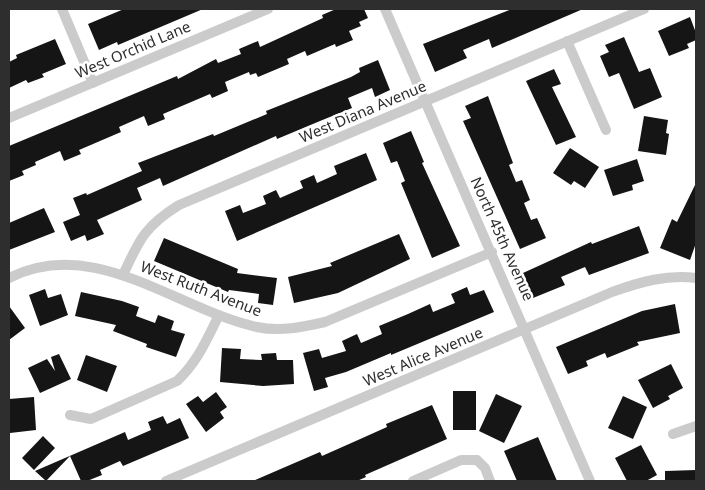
<svg xmlns="http://www.w3.org/2000/svg" width="705" height="490" font-family="'Noto Sans',sans-serif">
<style>
.building{fill:#151515}
.lines{fill:none;stroke-linecap:round;stroke-linejoin:round}
.minor{stroke:#cbcbcb;stroke-width:10}
.labels{text-anchor:middle;stroke-width:5;stroke-linejoin:round;paint-order:stroke}
.street-label{font-size:15px;fill:#2e2e2e;stroke:#fff}
</style>
<rect width="100%" height="100%" fill="#fff"/>
<path class="building" d="M124 9H203L118 45 117 42 99 50 88 24Z
M336 9H364L368 18 359 22 361 26 349 31 353 40 336 47 335 44 307 56 305 51 287 59 289 64 258 77 256 73 250 75 249 72 225 82 228 91 212 98 210 94 163 114 165 119 148 126 144 116 119 127 121 132 79 150 81 154 64 161 60 151 35 162 36 165 22 171 24 175 9 181V146L177 76 178 79 216 59 218 63 241 54 239 49 258 41 260 47 323 18 322 15Z
M512 9H583L492 48 489 39 463 50 467 58 435 72 423 44Z
M690 17 696 33V40L687 44 689 48 669 56 658 31Z
M624 37 639 72 650 68 662 97 634 109 619 73 609 77 600 56 609 52 605 45Z
M55 39 66 64 42 74 44 77 28 83 26 80 9 88V62L17 58 16 55Z
M378 60 390 90 375 97 372 88 348 98 352 108 320 121 277 139 276 136 163 186 160 178 137 188 142 200 97 220 104 234 87 241 85 235 71 241 63 222 80 215 73 198 86 193 87 195 142 171 138 163 213 134 214 136 267 114 266 111 351 77 360 72 359 68Z
M554 69 561 84 552 87 576 137 556 145 526 81Z
M488 96 513 163 509 165 516 182 522 180 530 200 524 203 531 220 537 218 546 238 520 249 463 121 471 118 465 106Z
M644 116 668 120 666 133 669 134 666 155 638 151Z
M411 131 424 162 422 163 460 246 432 258 401 183 405 181 397 161 391 163 383 143Z
M570 148 599 167 585 188 574 181 571 185 553 173Z
M366 153 377 180 237 241 225 211 240 205 243 213 266 204 263 196 276 190 280 198 303 188 300 181 314 175 317 183 337 174 334 166Z
M637 159 644 181 632 185 633 190 613 196 604 170Z
M696 183V243L690 260 660 248 672 219 677 222Z
M44 208 55 232 9 250V223Z
M639 226 649 253 589 275 585 267 561 277 565 285 533 298 523 273 591 242 592 244Z
M399 234 410 259 338 293 294 303 288 277 332 266 330 263Z
M164 238 238 269 237 273 277 278 273 305 258 303 259 294 229 290 228 292 154 261Z
M467 287 470 295 484 290 494 312 391 355V353L346 372 325 378 328 387 314 391 303 353 319 349 322 358 346 351 342 341 357 334 361 343 382 334 379 326 408 314 430 304 433 312 455 303 451 294Z
M45 289 48 298 61 294 68 315 40 326 29 295Z
M81 292 122 301 139 307 136 316 155 323 158 315 174 321 171 330 185 334 176 357 146 347 147 344 113 331 116 325 75 316Z
M675 304 680 333 637 342 639 345 607 358 605 353 586 361 588 366 568 374 556 347 642 311Z
M9 306 25 328 9 340Z
M222 348 241 349 240 359 262 360 261 354 276 353 277 360H293L294 384 263 386 220 382Z
M59 354 71 379 40 393 28 368 47 359 55 371 51 357Z
M86 355 117 366 107 392 77 380Z
M671 364 683 388 668 396 670 399 653 408 638 380Z
M453 391H476V430H453Z
M216 392 227 407 220 412 224 418 206 432 186 404 198 396 203 402Z
M496 394 522 406 504 443 479 431Z
M623 396 647 407 633 439 608 428Z
M34 397 36 430 10 433 9 399Z
M432 405 447 439 365 475 366 477 357 481H253L320 452 322 456 358 440 387 427 386 424Z
M163 416 167 424 180 418 189 438 123 466 120 461 100 470 102 475 87 481H81L70 456 46 481 35 471 125 432 128 440 151 430 148 422Z
M43 436 55 448 34 470 22 458Z
M538 437 557 481H517L504 451Z
M641 445 657 475 646 481H627L615 458Z
M696 470V481H665V471Z"/>
<g class="lines">
<path class="minor" d="M62 9 93 83
M385 9 590 481
M567 41 606 130
M9 118 268 9
M123 275C139 240 145 226 179 205L644 9
M9 278C95 235 175 309 257 327 280 332 303 327 325 322L492 252
M70 415 91 419 177 381C197 363 207 339 219 315
M673 434 696 426
M166 481 612 292C640 282 667 274 696 278
M413 481 461 460H477L485 468 490 481"/>
</g>
<g class="labels">
<g class="street-label">
<text transform="translate(133 50) rotate(-23)" y="5">West Orchid Lane</text>
<text transform="translate(363 112) rotate(-23)" y="5">West Diana Avenue</text>
<text transform="translate(502 239) rotate(66)" y="5">North 45th Avenue</text>
<text transform="translate(201 289) rotate(21)" y="5">West Ruth Avenue</text>
<text transform="translate(423 357) rotate(-23)" y="5">West Alice Avenue</text>
</g>
</g>
<rect width="705" height="490" fill="none" stroke="#2e2e2e" stroke-width="20"/>
</svg>
